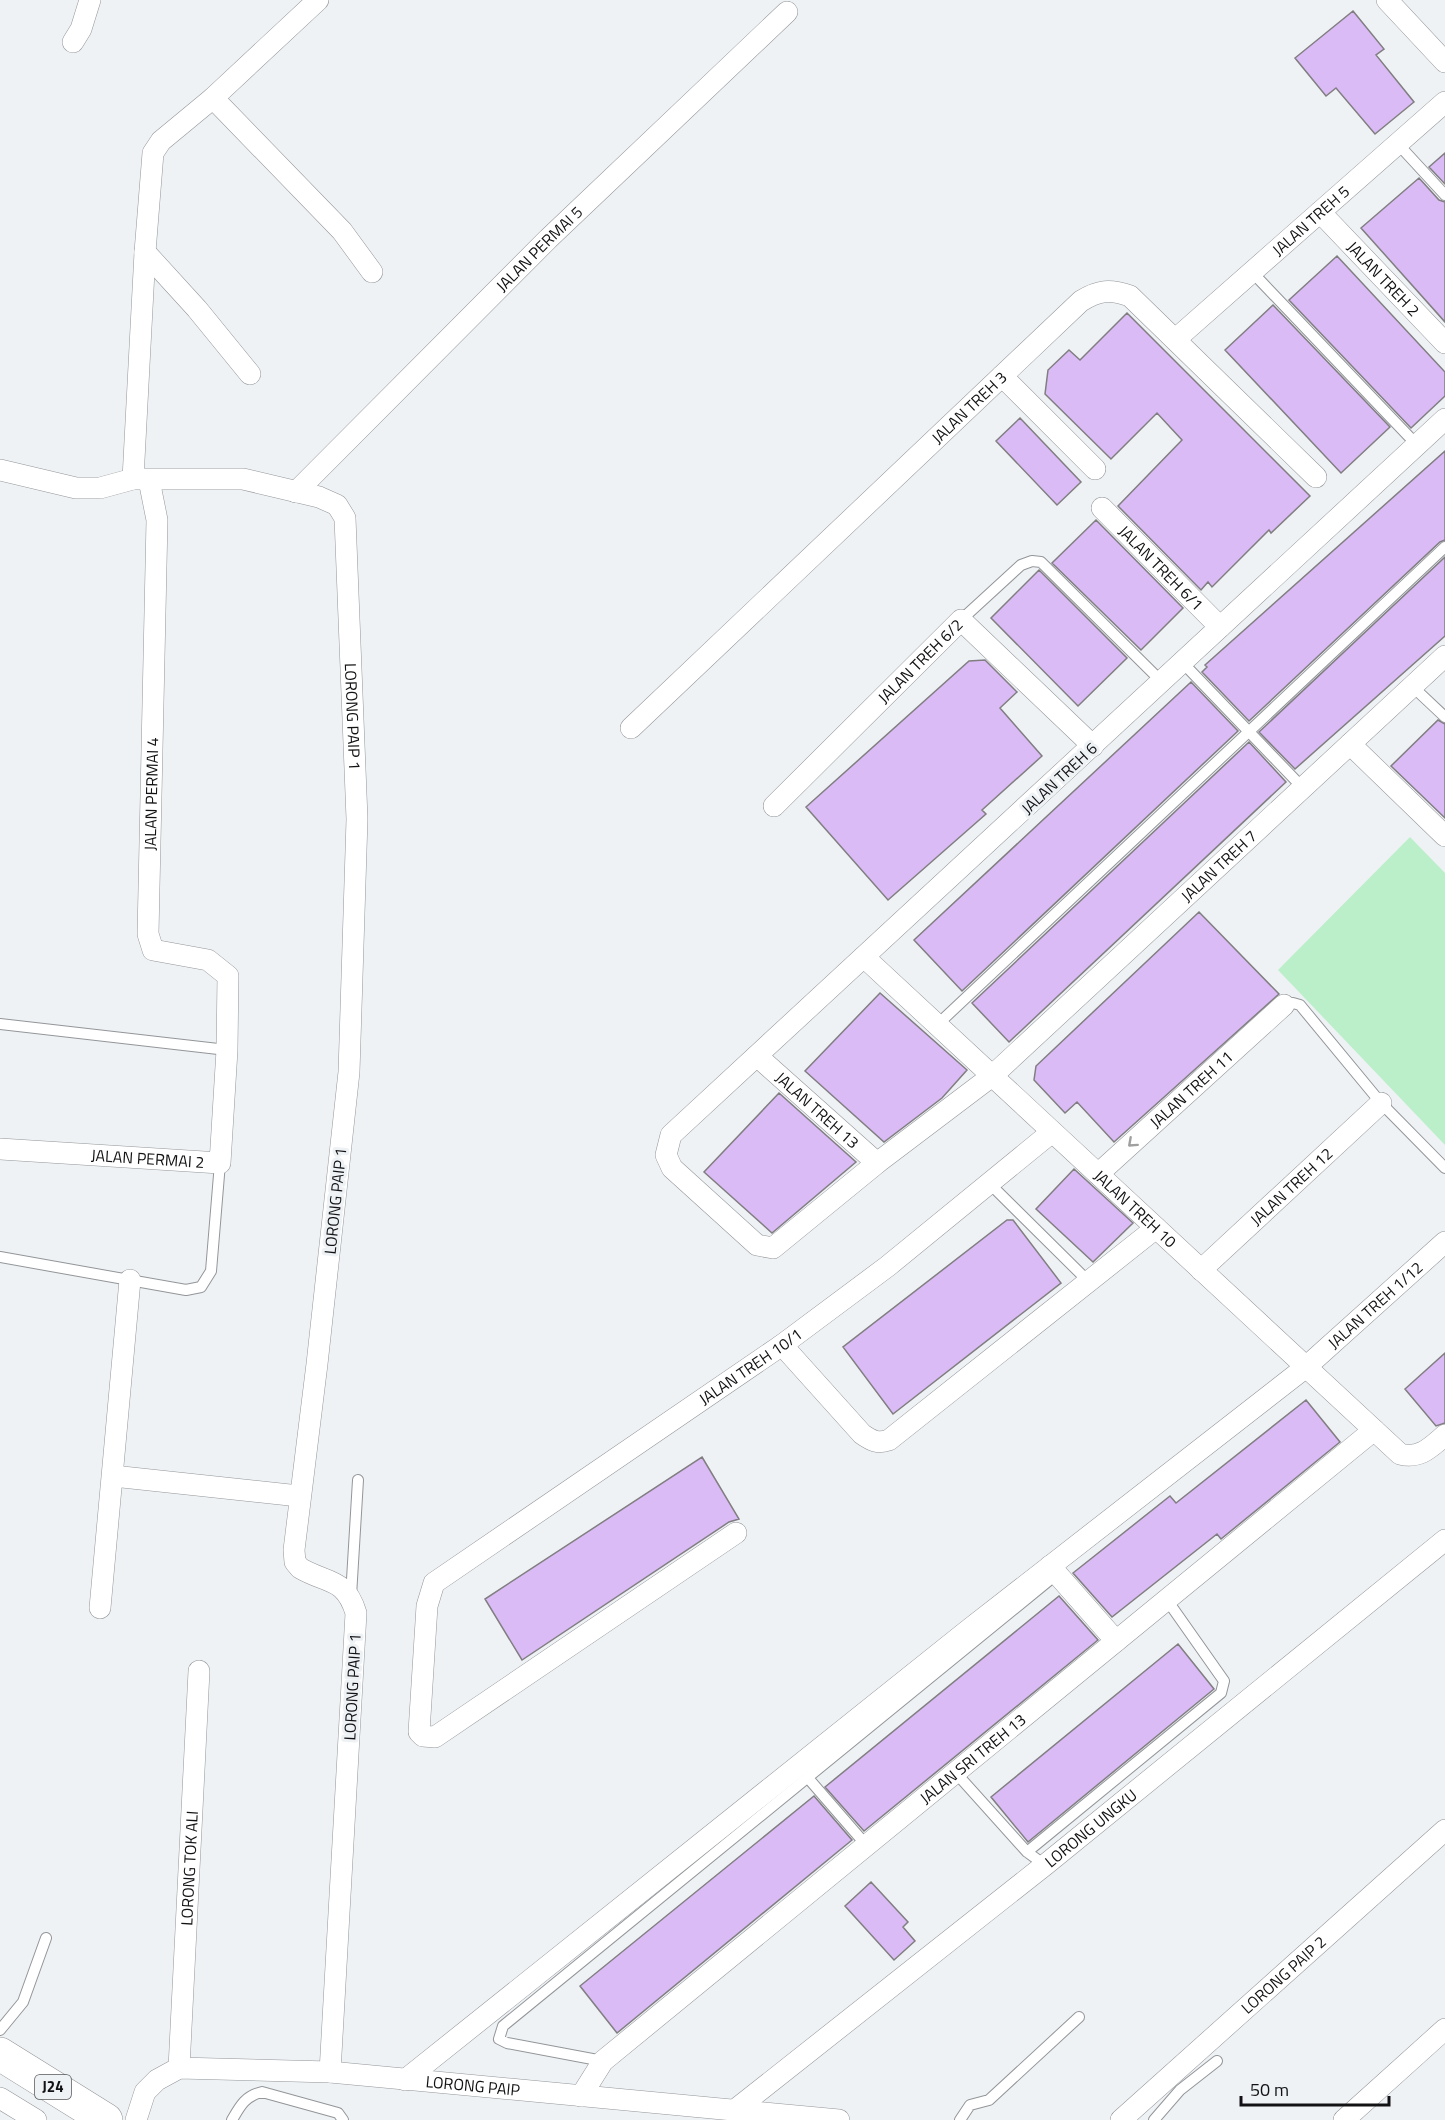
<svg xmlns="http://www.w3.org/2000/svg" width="1445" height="2120" font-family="'Titillium Web',sans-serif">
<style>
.green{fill:#bbefc9}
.building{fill:#dabbf5;stroke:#807e81;stroke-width:1.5}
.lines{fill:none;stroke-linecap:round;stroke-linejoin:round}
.service-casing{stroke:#939699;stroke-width:12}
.minor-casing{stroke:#939699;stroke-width:22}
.primary-casing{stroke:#939699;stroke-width:34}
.service{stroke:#fff;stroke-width:10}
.minor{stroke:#fff;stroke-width:21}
.primary{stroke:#fff;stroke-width:33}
.oneway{stroke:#a0a0a1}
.labels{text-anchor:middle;stroke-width:6;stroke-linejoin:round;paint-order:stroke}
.shield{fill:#eff2f5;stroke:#545558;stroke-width:1.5}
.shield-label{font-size:15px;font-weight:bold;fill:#121214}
.street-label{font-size:16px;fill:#121214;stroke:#eff2f5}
</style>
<rect width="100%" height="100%" fill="#eff2f5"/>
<path class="green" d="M1410 837 1445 873V1145L1278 970Z"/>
<path class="building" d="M1353 11 1384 49 1376 55 1414 102 1375 134 1336 88 1326 96 1295 58Z
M1445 153V184L1429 167Z
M1419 178 1439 200 1445 202V322L1361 228Z
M1337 256 1445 372V396L1411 428 1289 300Z
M1273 305 1390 427 1341 473 1225 350Z
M1127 313 1310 496 1271 533 1269 530 1212 587 1208 582 1201 590 1118 506 1182 440 1157 413 1111 459 1045 394 1048 370 1069 350 1080 360Z
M1020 418 1081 482 1057 505 996 441Z
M1445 451V540L1440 542 1249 721 1202 672 1207 667 1205 665Z
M1096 520 1183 608 1141 650 1052 563Z
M1445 557V636L1295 769 1259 732Z
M1039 570 1127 658 1078 706 991 618Z
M985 660 1017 692 1000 708 1042 756 982 810 986 814 888 900 806 807 969 661Z
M1191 682 1238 731 962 991 914 940Z
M1438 720 1445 724V818L1391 766Z
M1249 742 1286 782 1009 1042 972 1003Z
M1199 912 1279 994 1114 1142 1077 1102 1065 1113 1034 1080 1036 1066Z
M880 993 967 1070 942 1098 884 1142 805 1071Z
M779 1093 856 1162 772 1233 704 1172Z
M1074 1169 1133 1223 1093 1262 1036 1209Z
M1007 1220H1013L1061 1283 893 1414 843 1347Z
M1445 1353V1423L1436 1426 1405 1389Z
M1306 1400 1340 1442 1221 1539 1217 1534 1112 1617 1073 1573 1170 1496 1176 1503Z
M702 1457 739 1519 729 1522 522 1660 485 1599Z
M1059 1596 1098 1640 864 1831 825 1787Z
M1178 1644 1214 1689 1028 1842 991 1797Z
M814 1796 852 1840 617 2033 580 1986Z
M871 1882 908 1922 903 1927 915 1941 894 1960 845 1906Z"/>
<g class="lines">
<g class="service-casing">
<path id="service" d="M1398 144 1445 195
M1252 272 1417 445
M961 620 1021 565 1032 561 1041 562 1161 681
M1182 662 1303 788
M1412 686 1445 717
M1284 1005 1293 1003 1300 1005 1381 1103 1445 1168
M0 1024 227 1050
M937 1025 1445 547
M990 1184 1088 1281
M0 1257 186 1290 201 1287 211 1271 220 1163
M351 1596 358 1480
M956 1773 1027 1852 1045 1865
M808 1778 867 1846
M1027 1852 1221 1693 1224 1681 1167 1600
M0 2030 23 2002 46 1938
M603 2061 507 2043 499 2039 503 2026 1057 1574
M232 2120C240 2106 245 2096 262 2092L338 2113 343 2120
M960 2120 970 2105 989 2100 1079 2017
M1154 2120 1180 2090 1217 2061"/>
</g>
<g class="minor-casing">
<g id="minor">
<path d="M1387 0 1445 62"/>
<path d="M73 42 81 29 90 0"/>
<path d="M213 98 342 231 372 272"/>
<path id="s1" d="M1320 212 1445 343"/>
<path d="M145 252 197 309 250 374"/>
<path id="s2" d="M1177 338 1445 102"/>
<path d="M1002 376 1095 469"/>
<path id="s3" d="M1445 419 671 1135 666 1155 672 1168 757 1245 773 1248 877 1163 992 1076 1445 656"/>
<path id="s4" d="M0 470 76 488H100L133 479H243L319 497 337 505 345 518 357 819 349 1072 317 1364 294 1550 295 1562 300 1568C327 1584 345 1577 356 1613L330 2072"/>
<path d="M133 479 145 252 153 153 161 141 213 98 318 0"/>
<path id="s5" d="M296 492 548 239 787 12"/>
<path id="s6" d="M1102 508 1220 627"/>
<path id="s7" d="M631 728 1081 301C1099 290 1110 289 1130 296L1316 477"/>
<path d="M1350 744 1445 836"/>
<path id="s8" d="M774 806 961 620 1093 746"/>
<path id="s9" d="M864 957 1400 1454C1420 1459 1430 1448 1445 1435"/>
<path id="s10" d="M757 1056 877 1163"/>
<path id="s11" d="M0 1149 220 1163 227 1050 228 976 208 960 153 950 148 934 157 520 149 480"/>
<path id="s12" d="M1098 1174 1284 1005"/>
<path id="s13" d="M1201 1270 1381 1103"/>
<path d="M782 1345 862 1434C872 1441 878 1444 889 1440L1156 1228"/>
<path d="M113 1476 299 1496"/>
<path id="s14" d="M736 1533 435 1737 423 1736 419 1732 427 1606 434 1583 782 1345 888 1266 1052 1132"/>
<path d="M1050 1566 1116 1641"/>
<path d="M100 1608 130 1280"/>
<path id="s15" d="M179 2068 199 1671"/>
<path id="s16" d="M405 2080 967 1631 1306 1367 1445 1242"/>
<path id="s17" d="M581 2096 603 2061 1374 1430"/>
<path d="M0 2098 36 2120"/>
<path id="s18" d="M735 2110 1045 1865 1445 1540"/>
<path id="s19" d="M136 2120 145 2092 157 2080 179 2068 330 2072 839 2120"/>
<path id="s20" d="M1121 2120 1445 1830"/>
<path d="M1344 2120 1445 2029"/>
</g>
</g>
<g class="primary-casing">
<path id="primary" d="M0 2054 106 2120"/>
</g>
<use href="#service" class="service"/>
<use href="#minor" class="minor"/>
<use href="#primary" class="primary"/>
</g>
<defs><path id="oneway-chevron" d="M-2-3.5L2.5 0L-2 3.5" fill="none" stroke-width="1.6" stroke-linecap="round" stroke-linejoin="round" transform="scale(1.5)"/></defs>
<use class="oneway" href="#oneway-chevron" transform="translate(1132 1143) rotate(138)"/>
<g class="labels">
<rect class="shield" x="35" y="2075" width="36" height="24" rx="4.5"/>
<g class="shield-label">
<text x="53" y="2092">J24</text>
</g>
<g class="street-label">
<text dy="6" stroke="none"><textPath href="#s2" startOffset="178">JALAN TREH 5</textPath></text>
<text dy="6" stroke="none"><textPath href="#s5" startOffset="344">JALAN PERMAI 5</textPath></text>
<text dy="6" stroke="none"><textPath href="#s1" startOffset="92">JALAN TREH 2</textPath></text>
<text dy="6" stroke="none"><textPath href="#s7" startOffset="466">JALAN TREH 3</textPath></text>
<text dy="6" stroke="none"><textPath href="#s6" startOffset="84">JALAN TREH 6/1</textPath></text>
<text dy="6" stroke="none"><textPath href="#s8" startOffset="206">JALAN TREH 6/2</textPath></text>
<text dy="6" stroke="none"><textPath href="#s4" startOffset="558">LORONG PAIP 1</textPath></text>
<text transform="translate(1059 778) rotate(-43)" y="6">JALAN TREH 6</text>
<text dy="6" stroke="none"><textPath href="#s11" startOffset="646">JALAN PERMAI 4</textPath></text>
<text dy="6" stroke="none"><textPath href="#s3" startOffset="1808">JALAN TREH 7</textPath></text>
<text dy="6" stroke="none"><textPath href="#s12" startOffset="126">JALAN TREH 11</textPath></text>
<text dy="6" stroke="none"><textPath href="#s10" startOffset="81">JALAN TREH 13</textPath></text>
<text dy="6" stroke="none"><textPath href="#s11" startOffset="148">JALAN PERMAI 2</textPath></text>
<text dy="6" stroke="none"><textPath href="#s13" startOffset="123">JALAN TREH 12</textPath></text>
<text transform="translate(335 1201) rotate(-84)" y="6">LORONG PAIP 1</text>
<text dy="6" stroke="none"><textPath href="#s9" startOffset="370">JALAN TREH 10</textPath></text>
<text dy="6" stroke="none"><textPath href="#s16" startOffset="1242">JALAN TREH 1/12</textPath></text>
<text dy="6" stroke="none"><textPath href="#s14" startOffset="915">JALAN TREH 10/1</textPath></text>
<text transform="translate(352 1687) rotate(-87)" y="6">LORONG PAIP 1</text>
<text dy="6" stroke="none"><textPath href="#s17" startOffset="519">JALAN SRI TREH 13</textPath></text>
<text dy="6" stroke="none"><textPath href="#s18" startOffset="454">LORONG UNGKU</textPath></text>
<text dy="6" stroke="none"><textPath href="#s15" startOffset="200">LORONG TOK ALI</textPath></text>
<text dy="6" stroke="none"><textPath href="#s20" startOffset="218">LORONG PAIP 2</textPath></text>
<text dy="6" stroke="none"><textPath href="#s19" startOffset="366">LORONG PAIP</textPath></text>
</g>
</g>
<path d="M1241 2096v9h148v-9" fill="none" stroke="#121214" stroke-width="3"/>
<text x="1250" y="2096" font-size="18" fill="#121214" stroke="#eff2f5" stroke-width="4.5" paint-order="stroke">50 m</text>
</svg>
